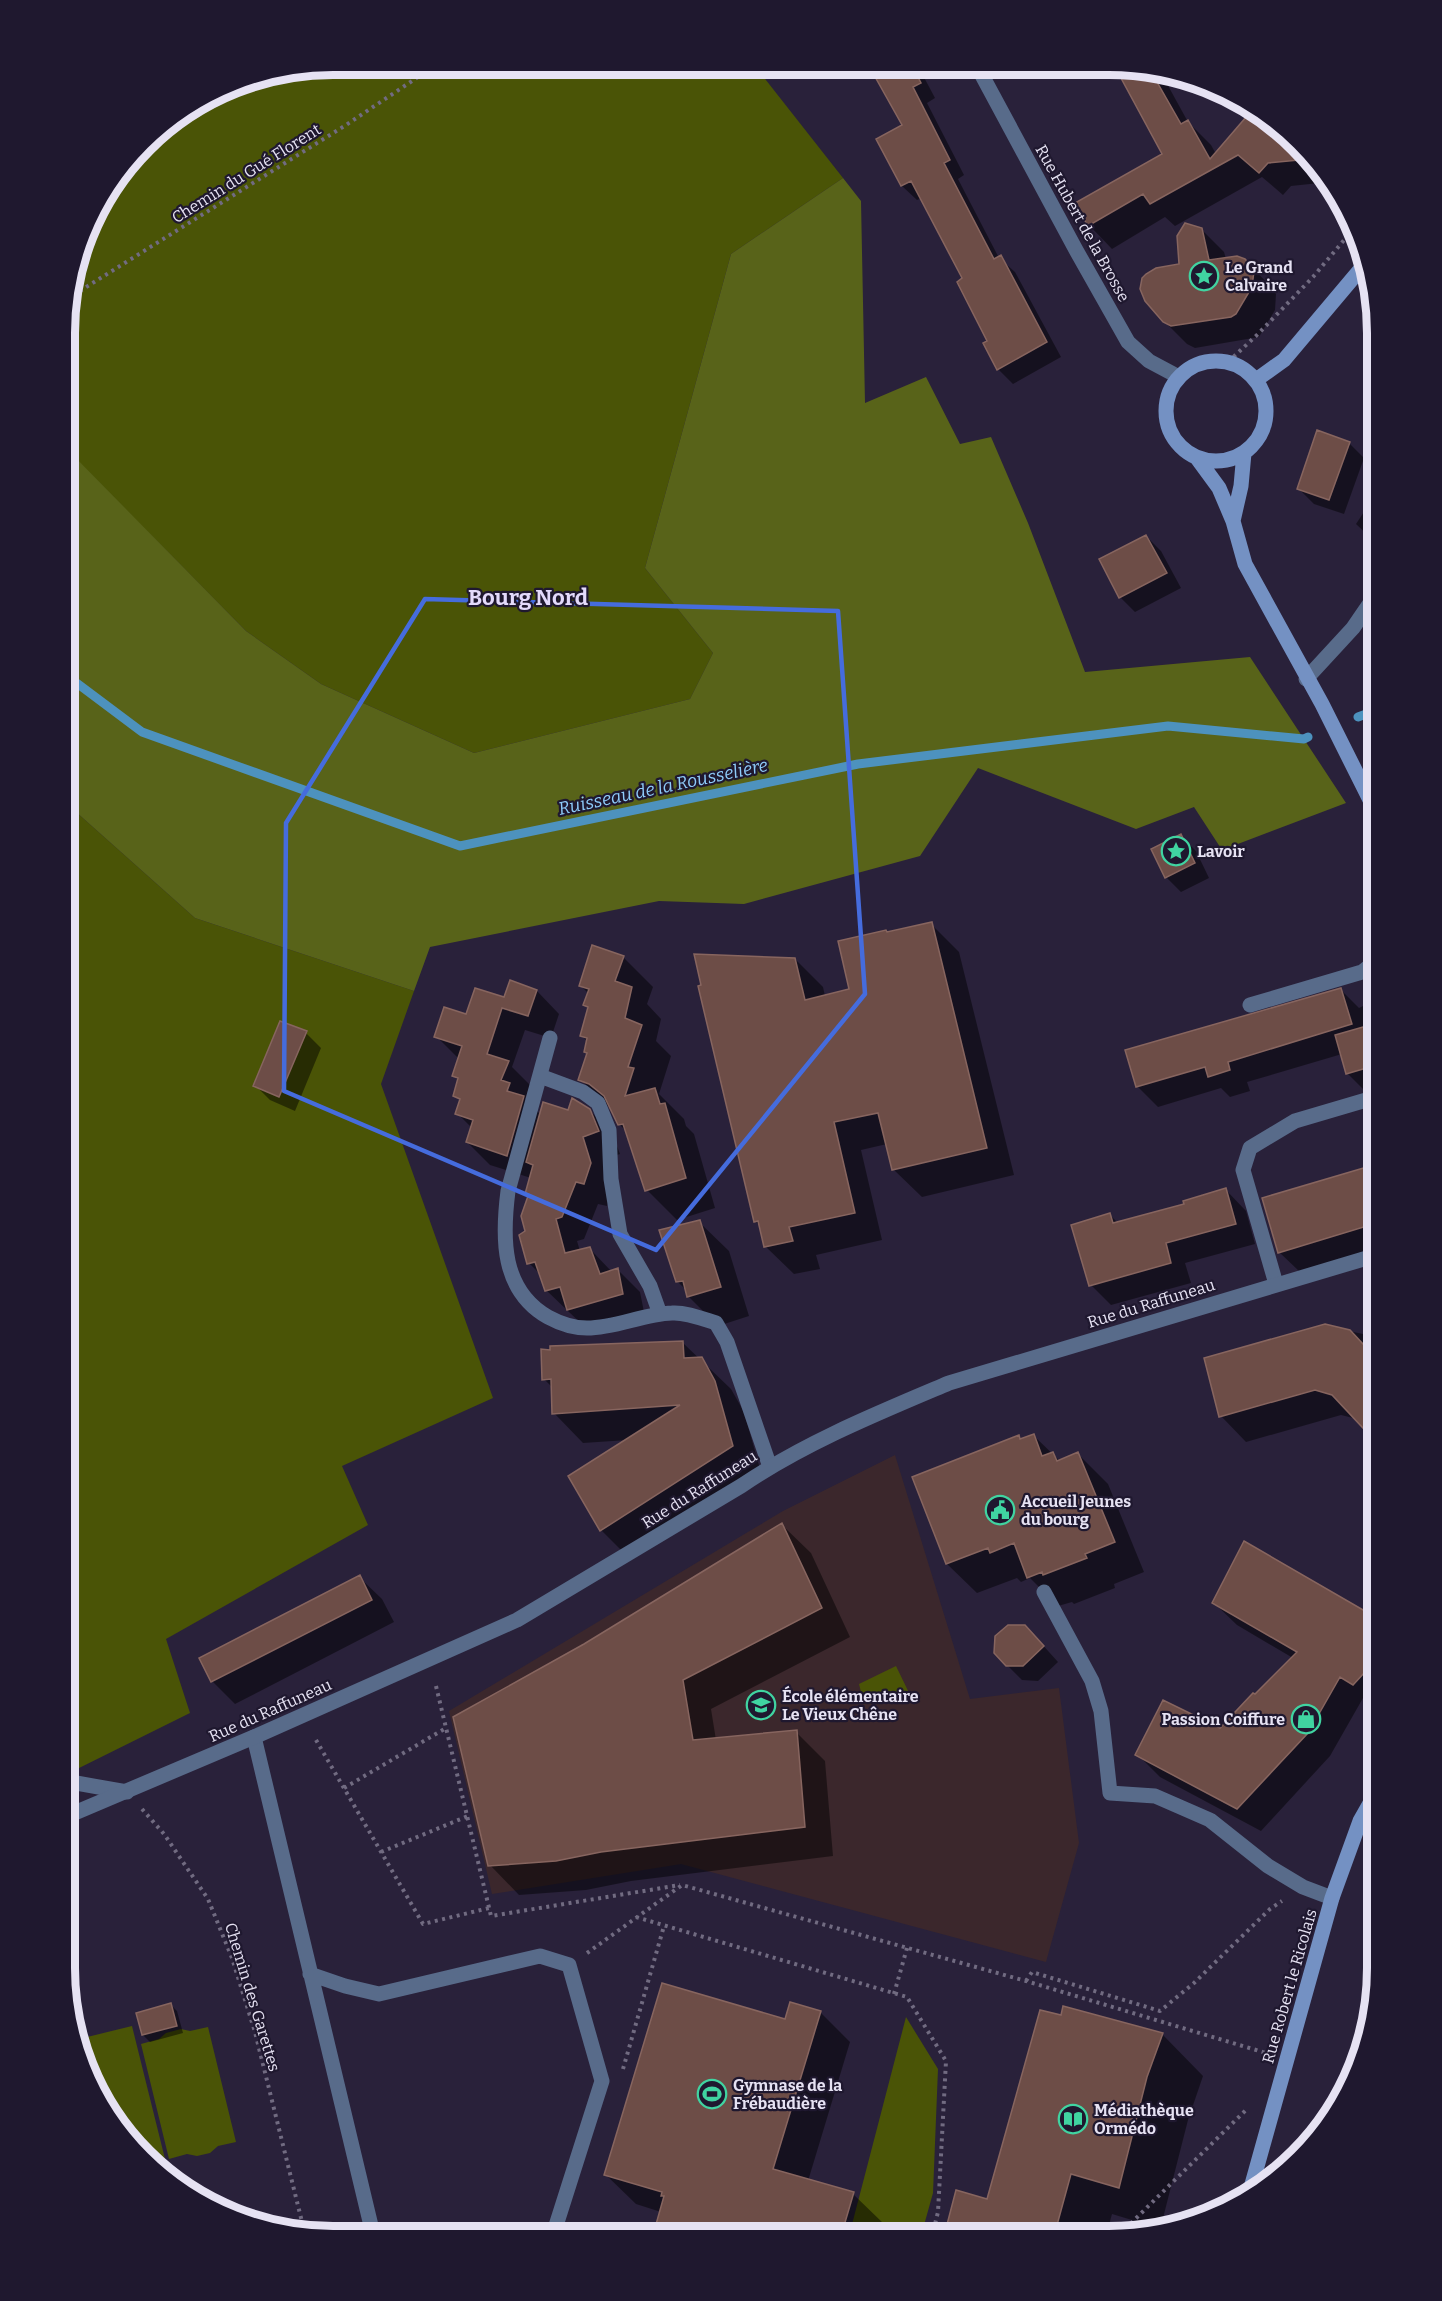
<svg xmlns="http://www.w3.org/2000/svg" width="1442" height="2301" font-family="Bitter,serif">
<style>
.education{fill:#3b272c}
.green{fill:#4a5406}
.forest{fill:#586319}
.shadow{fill:#0007}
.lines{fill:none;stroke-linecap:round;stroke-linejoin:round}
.stream{stroke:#4d92be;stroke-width:9}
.building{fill:#6d4d47;stroke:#87655f;stroke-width:1.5}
.path{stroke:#716b81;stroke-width:4;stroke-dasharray:3 4.5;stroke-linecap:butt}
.service{stroke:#586b8a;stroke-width:15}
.minor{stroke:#586b8a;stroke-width:15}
.tertiary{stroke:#586b8a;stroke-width:15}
.secondary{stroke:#7491c3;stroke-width:15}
.marked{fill:none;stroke:#456cdd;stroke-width:4.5;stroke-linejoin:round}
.labels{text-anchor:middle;stroke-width:4.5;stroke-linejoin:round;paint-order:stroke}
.street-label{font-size:16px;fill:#e6e2f3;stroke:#1f182f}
.poi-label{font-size:16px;font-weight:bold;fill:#e6e2f3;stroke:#1f182f;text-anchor:start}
.water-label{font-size:18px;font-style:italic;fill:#8ecbf9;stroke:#1f182f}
.district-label{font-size:22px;font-weight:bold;fill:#e3dafb;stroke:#1f182f}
.rim{fill:none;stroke:#e6e2f3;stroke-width:8}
</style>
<rect width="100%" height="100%" fill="#29213a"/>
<path class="education" d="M895 1455 970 1699 1059 1688 1079 1843 1046 1962 681 1864 492 1894 449 1711 783 1511Z"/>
<path class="green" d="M333 65 755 66 843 178 731 254 645 568 713 653 690 699 474 753 321 684 246 631 67 450V299L92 214 156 131 231 85Z
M66 803 195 918 414 991 381 1084 493 1398 342 1466 368 1525 166 1639 190 1713 65 1775Z
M896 1666 912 1699 864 1704 859 1684Z
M906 2017 938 2069 933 2193 921 2236H849Z
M132 2026 170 2179 168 2180 120 2131 85 2070 79 2039Z
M208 2027 236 2142 218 2146 210 2153 197 2156 187 2154 169 2159 141 2044 159 2039 166 2033 181 2029 190 2031Z"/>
<path class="forest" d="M843 178 861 201 865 403 926 377 960 444 991 437 1028 523 1085 672 1250 657 1346 803 1222 850 1194 807 1136 829 978 768 920 856 744 904 659 901 430 947 414 991 195 918 66 803 67 449 246 631 321 684 474 753 690 699 713 653 645 568 731 254Z"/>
<path class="shadow" d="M871 66H918L935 98 927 103 964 175 958 179 999 258 1015 272 1061 357 1013 384 998 369 964 278 922 198 917 200 902 186 878 140 904 126Z
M1117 67H1144L1160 71 1188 122 1211 145 1216 154 1254 110 1273 120 1322 170 1329 182 1291 186 1283 195 1262 177 1175 226 1165 217 1112 249 1089 225 1077 204 1164 155Z
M1201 229 1224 252 1226 259 1248 263 1271 287 1276 294 1275 310 1259 337 1195 348 1187 344 1164 321 1180 266Z
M1349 443 1364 458 1344 514 1314 504 1299 489Z
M1377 492V539L1375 542 1356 524Z
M1146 536 1161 551 1181 588 1135 612 1120 597Z
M1181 836 1196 851 1209 878 1181 892 1166 877Z
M931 924 959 952 1014 1175 922 1197 894 1170 887 1144 861 1150 882 1240 816 1255 820 1269 794 1274 766 1247 761 1227 755 1221 795 959 823 987 825 996 851 990 888 934Z
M623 957 653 987 647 1004 661 1019 656 1041 671 1056 659 1094 684 1119 686 1126 694 1134 715 1208 677 1220 647 1190 628 1133 619 1124 612 1110 580 1079 588 1054 586 1052 588 1042 581 1035 589 1009 585 1005 589 994 581 986Z
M511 982 537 991 559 1014 551 1038 525 1030 512 1067 530 1085 525 1099 541 1115 589 1110 612 1133 620 1154 604 1159 613 1187 607 1206 598 1204 584 1239 577 1241 580 1251 590 1249 612 1272 618 1270 640 1292 645 1317 590 1332 569 1312 546 1290 542 1276 529 1263 527 1232 531 1178 490 1165 467 1142 472 1128 457 1113 461 1101 455 1095 459 1081 453 1075 459 1059 436 1036 467 1016 505 999Z
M1341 990 1359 1008 1377 999V1094H1368L1348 1074 1342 1054 1247 1082 1250 1091 1230 1097 1221 1088 1158 1107 1137 1086Z
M306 1033 321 1048 295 1111 270 1100 255 1085Z
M1377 1166V1249L1300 1272 1279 1252 1264 1199Z
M1226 1190 1246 1211 1255 1244 1185 1263 1191 1283 1111 1305 1091 1285 1110 1215 1118 1223 1186 1205Z
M699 1222 729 1251 749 1316 718 1326 688 1296 687 1291 678 1282Z
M1325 1326 1377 1337V1441L1357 1419 1341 1415 1246 1442 1221 1416Z
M683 1343 731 1389 744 1412 762 1476 631 1560 601 1530 628 1440 583 1443 554 1413 553 1388 544 1379Z
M1033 1435 1060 1461 1078 1454 1108 1484 1144 1572 1114 1584 1115 1588 1074 1604 1072 1602 1058 1606 1030 1578 1021 1582 1017 1578 977 1593 947 1564 1018 1437 1022 1440Z
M782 1525 811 1553 850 1637 711 1709 716 1740 796 1732 825 1761 833 1856 631 1881 586 1890 519 1895 490 1865 585 1646Z
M1245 1543 1377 1619V1706L1363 1698 1330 1756 1261 1831 1160 1777 1137 1754 1220 1730 1293 1658 1237 1625 1214 1603Z
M359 1577 382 1599 394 1622 235 1704 212 1681Z
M1040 1642 1058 1662 1038 1681 1022 1680 1007 1665Z
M1377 1909V1932L1371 1927Z
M170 2004 177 2011 183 2033 150 2042 143 2035 138 2014Z
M820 2012 850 2042 808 2181 853 2194 883 2223 879 2236 651 2235 655 2232 661 2212 636 2204 606 2175 786 2021Z
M1162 2034 1203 2076 1188 2120 1161 2226 1155 2227 1112 2214 1106 2236H945L957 2192 988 2201Z"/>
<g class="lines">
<path class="stream" d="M66 675 142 732 460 846 858 764 1168 726 1304 739 1308 737
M1358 717 1377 710"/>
</g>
<path class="building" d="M869 66H912L921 83 913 87 950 160 944 163 994 259 1001 255 1047 342 997 370 983 343 987 341 957 282 962 278 911 181 901 186 876 139 902 125Z
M1115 67 1149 68 1181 124 1188 120 1210 159 1253 109 1273 120 1311 159 1268 163 1259 173 1238 155 1150 204 1143 194 1088 226 1075 203 1162 154Z
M1185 223 1202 228 1209 260 1237 256 1245 259 1252 267 1254 271 1252 287 1236 314 1231 317 1171 326 1163 322 1145 301 1140 289 1142 278 1146 274 1156 268 1179 264 1177 236Z
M1317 430 1350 442 1329 500 1297 489Z
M1146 535 1167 573 1119 598 1099 559Z
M1181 834 1195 863 1165 878 1151 849Z
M932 922 987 1148 892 1170 878 1113 834 1122 855 1213 789 1227 793 1241 764 1247 758 1221 754 1222 698 986 701 985 694 954 795 958 805 1000 849 989 838 941 886 930 887 932Z
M592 945 624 956 615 981 632 987 625 1018 642 1025 628 1067 634 1068 625 1096 655 1088 660 1104 665 1103 686 1178 645 1191 623 1124 618 1125 604 1096 589 1084 578 1080 587 1053 584 1052 587 1038 580 1036 588 1007 583 1005 589 989 579 986Z
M510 980 537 990 528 1016 502 1008 487 1054 509 1061 501 1080 510 1083 507 1091 524 1096 507 1156 466 1142 473 1120 455 1114 460 1099 453 1096 458 1078 452 1076 462 1046 434 1037 444 1007 466 1014 475 988 504 997Z
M1341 988 1352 1024 1228 1062 1230 1070 1208 1077 1205 1067 1136 1087 1125 1050Z
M280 1021 307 1031 279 1097 253 1086Z
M1377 1023V1065L1346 1074 1335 1035Z
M572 1098 590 1109 599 1131 583 1137 591 1163 584 1184 576 1182 562 1217 556 1219 565 1253 590 1247 600 1274 618 1268 623 1294 567 1310 560 1287 545 1291 535 1262 527 1264 519 1235 525 1231 521 1216 528 1196 525 1194 533 1165 526 1162 543 1102 568 1110Z
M1377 1164V1223L1278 1253 1262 1198Z
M1226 1188 1236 1224 1166 1243 1171 1263 1089 1286 1071 1225 1110 1213 1113 1223 1184 1204 1183 1201Z
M700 1220 721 1287 687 1297 683 1281 676 1282 659 1230Z
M1325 1324 1350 1330 1377 1359V1443L1332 1395 1315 1390 1219 1417 1204 1358Z
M683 1341 684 1358 702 1357 715 1381 733 1446 600 1531 568 1476 680 1405 552 1414 551 1379 542 1380 541 1349 550 1350V1346Z
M1034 1434 1042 1456 1053 1452 1057 1461 1078 1452 1115 1542 1085 1554 1087 1558 1043 1575 1042 1572 1027 1578 1014 1543 990 1553 988 1548 946 1564 912 1477 1019 1435 1020 1439Z
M782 1523 822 1608 683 1680 693 1740 797 1730 805 1827 601 1852 556 1861 488 1866 453 1717 584 1644Z
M1244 1541 1377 1618V1659L1353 1685 1340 1677 1308 1733 1237 1809 1135 1755 1163 1700 1220 1728 1253 1693 1255 1694 1297 1652 1212 1603Z
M360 1575 372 1600 211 1682 199 1658Z
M1008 1625H1025L1044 1646 1023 1666H1006L994 1653 995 1636Z
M662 1983 785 2019 790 2002 821 2011 773 2169 854 2192 841 2236 653 2235 664 2196H661L662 2192 604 2175Z
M171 2003 177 2026 142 2035 136 2013Z
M1063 2006 1163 2033 1147 2077 1119 2188 1071 2174 1054 2236H944L956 2190 987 2199 1040 2010 1061 2015Z"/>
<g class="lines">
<path class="path" d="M67 299 346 125 436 65
M1228 362 1258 334 1313 277 1355 227
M436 1686 491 1916 680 1885
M316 1740 423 1924 489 1908
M344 1788 446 1728
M142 1809 164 1834 208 1899 232 1958 255 2032 305 2234
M381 1852 468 1816
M636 1917 907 1997 946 2061 938 2212 932 2236
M587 1953 682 1885 1026 1981 1266 2053
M1026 1981 1032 1972 1160 2011 1194 1983 1270 1909 1282 1901
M894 1994 907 1948
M623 2069 664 1926
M1120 2234 1248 2108"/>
<path class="service" d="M1250 1005 1362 972 1377 960
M1044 1592 1092 1681 1101 1711 1110 1793 1155 1796 1210 1820 1268 1866 1303 1887 1332 1898
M254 1737 373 2234
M65 1781 127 1792
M310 1974 345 1986 379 1994 540 1956 569 1965 602 2081 553 2235"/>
<path class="minor" d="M1306 679 1353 628 1377 593
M550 1038 508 1191C502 1238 501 1290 548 1317 559 1323 574 1328 587 1328 616 1328 643 1314 672 1313 686 1312 703 1319 716 1323L727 1342 770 1467
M540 1076 583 1092 598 1103 609 1130 611 1179 620 1234 650 1286 660 1314
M1276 1284 1243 1170 1250 1148 1295 1121 1373 1098"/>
<path class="tertiary" d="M977 66 1076 250 1128 342 1149 361 1179 377
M65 1817 254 1737 517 1620 741 1486C804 1443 878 1413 949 1383L1377 1255"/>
<path class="secondary" d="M1166 411a50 50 0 1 1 100 0a50 50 0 1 1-100 0Z
M1256 380 1284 360 1364 265
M1197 458 1219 488 1233 521 1245 564 1322 704 1377 814
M1233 521 1241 486 1244 453
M1249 2195 1332 1898 1360 1821 1377 1791"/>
</g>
<path class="marked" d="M425 599 838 611 865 994 656 1250 284 1091 286 823Z"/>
<defs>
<g id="sight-ring" transform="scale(1.5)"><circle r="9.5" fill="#1f182f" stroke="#40d4a1" stroke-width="1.5"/><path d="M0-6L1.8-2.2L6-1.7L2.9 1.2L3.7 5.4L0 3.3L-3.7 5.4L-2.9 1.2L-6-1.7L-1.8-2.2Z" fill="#40d4a1"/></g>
<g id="civic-ring" transform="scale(1.5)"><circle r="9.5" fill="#1f182f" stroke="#40d4a1" stroke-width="1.5"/><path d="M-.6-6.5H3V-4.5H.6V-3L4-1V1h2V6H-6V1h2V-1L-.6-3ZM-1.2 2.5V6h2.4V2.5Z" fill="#40d4a1"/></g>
<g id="school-ring" transform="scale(1.5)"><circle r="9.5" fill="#1f182f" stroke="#40d4a1" stroke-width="1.5"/><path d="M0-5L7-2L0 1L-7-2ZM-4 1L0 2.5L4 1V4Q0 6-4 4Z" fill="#40d4a1"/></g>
<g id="shop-ring" transform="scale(1.5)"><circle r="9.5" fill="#1f182f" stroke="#40d4a1" stroke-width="1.5"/><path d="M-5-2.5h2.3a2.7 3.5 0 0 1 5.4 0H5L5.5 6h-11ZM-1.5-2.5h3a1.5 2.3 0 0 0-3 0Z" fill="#40d4a1"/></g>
<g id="stadium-ring" transform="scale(1.5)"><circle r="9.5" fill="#1f182f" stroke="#40d4a1" stroke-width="1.5"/><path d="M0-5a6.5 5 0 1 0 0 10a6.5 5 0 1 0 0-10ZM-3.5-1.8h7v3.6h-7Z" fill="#40d4a1"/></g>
<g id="library-ring" transform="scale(1.5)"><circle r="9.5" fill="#1f182f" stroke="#40d4a1" stroke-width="1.5"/><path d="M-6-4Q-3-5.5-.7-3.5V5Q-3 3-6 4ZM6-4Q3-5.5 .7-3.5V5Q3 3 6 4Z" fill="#40d4a1"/></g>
</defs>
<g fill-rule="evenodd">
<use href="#sight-ring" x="1204" y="276"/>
<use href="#sight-ring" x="1176" y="851"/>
<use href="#civic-ring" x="1000" y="1510"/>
<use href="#school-ring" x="761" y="1705"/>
<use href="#shop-ring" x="1306" y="1719"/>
<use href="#stadium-ring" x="712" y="2094"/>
<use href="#library-ring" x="1073" y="2119"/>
</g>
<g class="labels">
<g class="street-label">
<text transform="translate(246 173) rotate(-32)" y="6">Chemin du Gué Florent</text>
<text transform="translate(1083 223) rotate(61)" y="6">Rue Hubert de la Brosse</text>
<text transform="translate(1151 1303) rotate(-17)" y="6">Rue du Raffuneau</text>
<text transform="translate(699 1489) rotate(-32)" y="6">Rue du Raffuneau</text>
<text transform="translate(270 1710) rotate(-24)" y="6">Rue du Raffuneau</text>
<text transform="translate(1289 1986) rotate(-74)" y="6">Rue Robert le Ricolais</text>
<text transform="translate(253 1997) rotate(73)" y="6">Chemin des Garettes</text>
</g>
<g class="poi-label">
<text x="1225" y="273">Le Grand<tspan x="1225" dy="18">Calvaire</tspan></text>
<text x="1197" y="857">Lavoir</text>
<text x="1021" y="1507">Accueil Jeunes<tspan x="1021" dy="18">du bourg</tspan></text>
<text x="782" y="1702">École élémentaire<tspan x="782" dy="18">Le Vieux Chêne</tspan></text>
<text x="1285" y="1725" text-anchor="end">Passion Coiffure</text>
<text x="733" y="2091">Gymnase de la<tspan x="733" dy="18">Frébaudière</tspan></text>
<text x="1094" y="2116">Médiathèque<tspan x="1094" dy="18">Ormédo</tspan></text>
</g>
<g class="water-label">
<text transform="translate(663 787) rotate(-12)" y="6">Ruisseau de la Rousselière</text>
</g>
<g class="district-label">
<text x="528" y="605">Bourg Nord</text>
</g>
</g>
<path d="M0 0H1442V2301H0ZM333 75H1109A258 258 0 0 1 1367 333V1968A258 258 0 0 1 1109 2226H333A258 258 0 0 1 75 1968V333A258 258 0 0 1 333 75Z" fill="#1f182f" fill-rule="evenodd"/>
<path class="rim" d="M333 75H1109A258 258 0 0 1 1367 333V1968A258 258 0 0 1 1109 2226H333A258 258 0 0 1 75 1968V333A258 258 0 0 1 333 75Z"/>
</svg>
